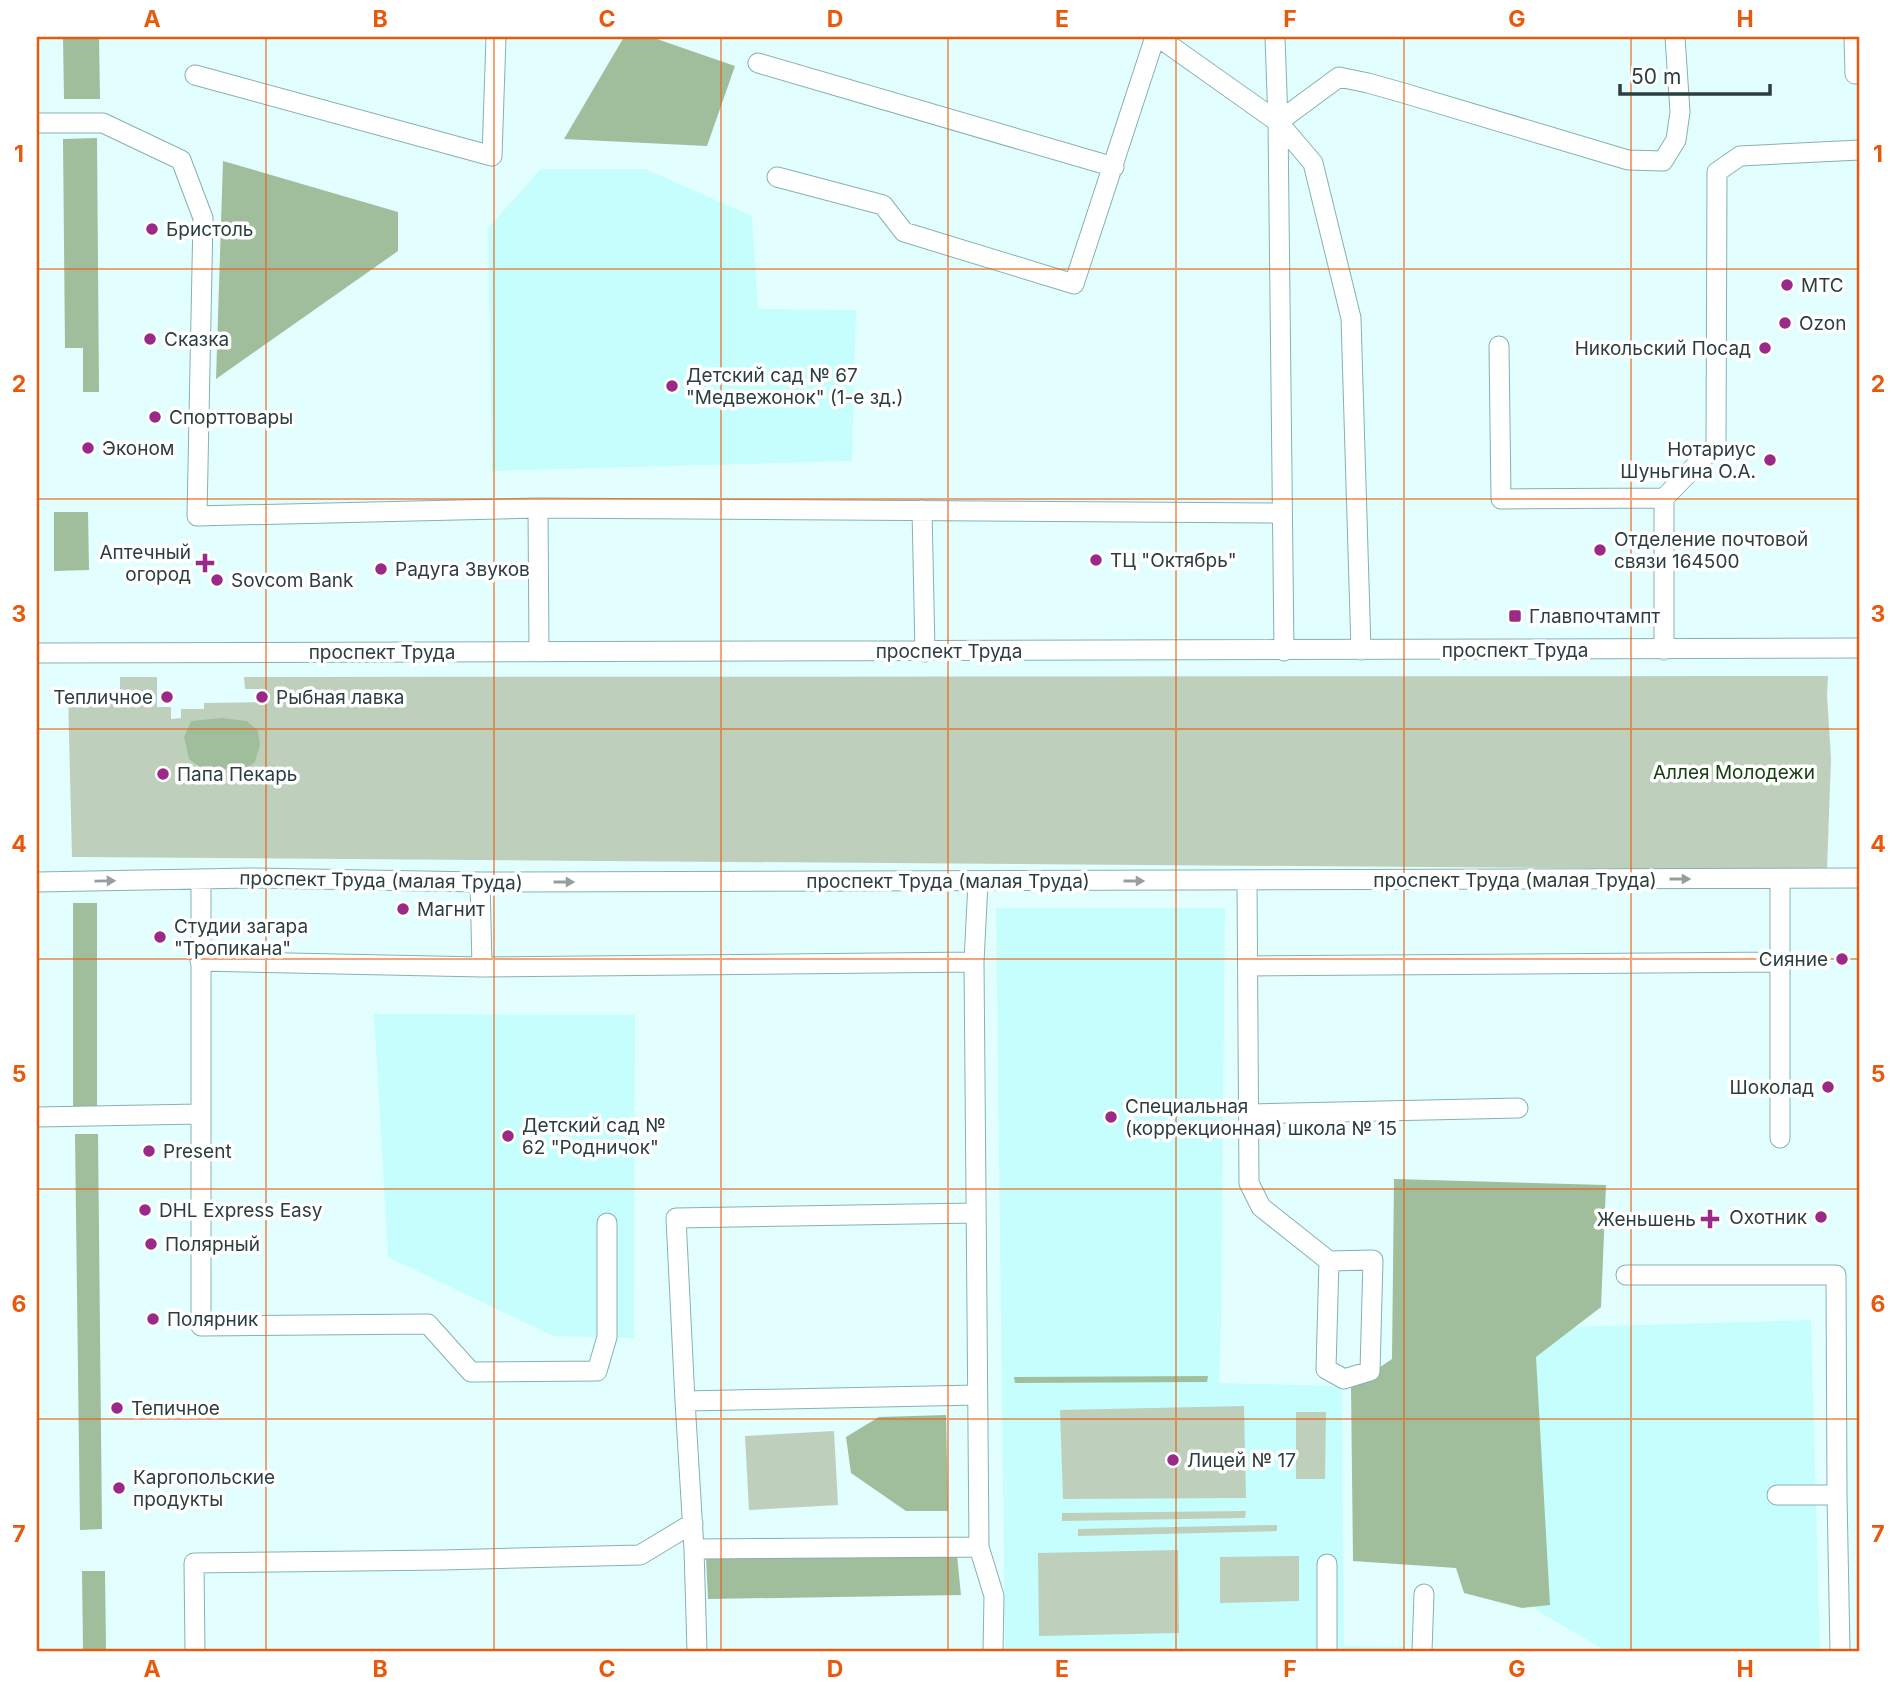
<svg xmlns="http://www.w3.org/2000/svg" width="1897" height="1688" font-family="Inter,sans-serif">
<style>
.built{fill:#c6fefe}
.green{fill:#bed0bb}
.forest{fill:#a0be9c}
.lines{fill:none;stroke-linecap:round;stroke-linejoin:round}
.minor-casing{stroke:#86b1b2;stroke-width:21}
.minor{stroke:#fff;stroke-width:19}
.oneway{fill:#969e9f}
.grid{fill:none;stroke:#e8590c;stroke-width:2;stroke-opacity:0.55}
.poi-dot{fill:#9b2987;stroke:#fff;stroke-width:2.5}
.labels{text-anchor:middle;stroke-width:7;stroke-linejoin:round;paint-order:stroke}
.poi-label{font-size:19px;fill:#2c3e3f;stroke:#fff;text-anchor:start}
.street-label{font-size:19px;fill:#2c3e3f;stroke:#fff}
.park-label{font-size:19px;fill:#153e0f;stroke:#fff}
.neatline{fill:none;stroke:#e8590c;stroke-width:2.5}
.grid-label{font-size:23px;text-anchor:middle;font-weight:bold;fill:#e8590c}
</style>
<rect width="100%" height="100%" fill="#e3fefe"/>
<path class="built" d="M541 169H645L752 216 758 309 856 310 852 461 492 471 488 228Z
M996 908H1225L1221 1327 1219 1383 1342 1386 1344 1646 1405 1647V1651H1005Z
M374 1014 635 1015 634 1338 553 1336 388 1257Z
M1811 1320 1820 1651H1606L1536 1610 1529 1346 1566 1327Z"/>
<path class="green" d="M1828 676 1827 695 1831 759 1827 870 72 857 68 694 120 693V677H157V707H171V719L181 718V709H204V703L266 702V689H245L244 677Z
M1244 1406 1246 1498 1063 1499 1060 1410Z
M1296 1412H1326L1325 1479H1296Z
M834 1431 838 1505 749 1510 745 1436Z
M1246 1511 1245 1518 1062 1521V1513Z
M1277 1525V1531L1078 1536V1529Z
M1178 1550 1179 1633 1039 1636 1038 1553Z
M1299 1556V1601L1220 1603V1557Z"/>
<path class="forest" d="M63 37H99L100 99H64Z
M624 37H651L735 66 707 146 564 139Z
M97 138 99 392H83V348H65L63 139Z
M223 161 398 212V251L216 379Z
M54 512H88L89 570 54 571Z
M222 718 247 721 258 731 260 745 255 762 247 768 213 769 199 766 189 759 184 737 191 721Z
M73 903H97V1109H73Z
M75 1134H98L102 1529 80 1530Z
M1394 1179 1606 1185 1601 1307 1536 1357 1550 1605 1522 1608 1464 1593 1456 1568 1353 1561 1351 1387 1392 1359Z
M1208 1376 1207 1382 1015 1383 1014 1377Z
M946 1415 948 1511H906L851 1473 846 1437 879 1417Z
M957 1555 961 1595 708 1599 706 1557Z
M82 1571H105L106 1651H83Z"/>
<g class="lines">
<g class="minor-casing">
<path id="minor" d="M1158 37 1278 122
M1275 37 1278 122 1313 163 1351 318 1361 650
M1854 37 1855 74
M758 63 1114 167
M195 75 492 156 496 37
M1278 122 1339 77 1368 83 1400 92 1628 160 1663 161 1676 140 1680 112 1675 37
M1278 122 1284 651
M37 123H103L181 160 203 218 197 516 538 508 1282 513
M777 177 883 205 904 232 1074 284 1155 37
M1499 346 1501 499 1664 498
M538 508 539 652
M922 510 925 652
M1664 650V498L1716 445 1717 172 1740 156 1860 150
M37 653 1860 648
M201 879V1326L428 1324 471 1372 597 1371 607 1337V1223
M1247 880 1249 1183 1261 1207 1329 1261 1373 1260 1370 1371 1344 1379 1326 1369 1329 1261
M37 882 251 878 480 882 1860 878
M480 882 482 967
M978 882 974 962 979 1547 994 1596 993 1651
M200 961 482 967 974 962
M1249 966 1779 962
M1248 1114 1518 1108
M37 1117 200 1114
M1780 1138V879
M975 1213 676 1218 685 1401 694 1549 979 1547
M1626 1275H1836L1837 1495 1840 1651
M685 1401 977 1395
M1777 1495H1837
M694 1549 697 1651
M195 1651 194 1563 442 1560 640 1555 693 1523
M1327 1651V1564
M1422 1651 1424 1594"/>
</g>
<use href="#minor" class="minor"/>
</g>
<defs><path id="oneway-solid" d="M-6-.8H1V-3.2L6.5 0L1 3.2V.8H-6Z" transform="scale(1.75)"/></defs>
<g class="oneway">
<use href="#oneway-solid" transform="translate(1680 879)"/>
<use href="#oneway-solid" transform="translate(105 881) rotate(-1)"/>
<use href="#oneway-solid" transform="translate(1134 881)"/>
<use href="#oneway-solid" transform="translate(564 882)"/>
</g>
<path class="grid" d="M266 37V1651M494 37V1651M721 37V1651M948 37V1651M1176 37V1651M1404 37V1651M1631 37V1651M37 269H1860M37 499H1860M37 729H1860M37 959H1860M37 1189H1860M37 1419H1860"/>
<g class="poi-dot">
<circle cx="152" cy="229" r="7"/>
<circle cx="1787" cy="285" r="7"/>
<circle cx="1785" cy="323" r="7"/>
<circle cx="150" cy="339" r="7"/>
<circle cx="1765" cy="348" r="7"/>
<circle cx="672" cy="386" r="7"/>
<circle cx="155" cy="417" r="7"/>
<circle cx="88" cy="448" r="7"/>
<circle cx="1770" cy="460" r="7"/>
<circle cx="1600" cy="550" r="7"/>
<circle cx="1096" cy="560" r="7"/>
<path d="M201.5 552.5h7v7h7v7h-7v7h-7v-7h-7v-7h7z"/>
<circle cx="381" cy="569" r="7"/>
<circle cx="217" cy="580" r="7"/>
<rect x="1508" y="609" width="14" height="14" rx="3.5"/>
<circle cx="167" cy="697" r="7"/>
<circle cx="262" cy="697" r="7"/>
<circle cx="163" cy="774" r="7"/>
<circle cx="403" cy="909" r="7"/>
<circle cx="160" cy="937" r="7"/>
<circle cx="1842" cy="959" r="7"/>
<circle cx="1828" cy="1087" r="7"/>
<circle cx="1111" cy="1117" r="7"/>
<circle cx="508" cy="1136" r="7"/>
<circle cx="149" cy="1151" r="7"/>
<circle cx="145" cy="1210" r="7"/>
<circle cx="1821" cy="1217" r="7"/>
<path d="M1706.5 1208.5h7v7h7v7h-7v7h-7v-7h-7v-7h7z"/>
<circle cx="151" cy="1244" r="7"/>
<circle cx="153" cy="1319" r="7"/>
<circle cx="117" cy="1408" r="7"/>
<circle cx="1173" cy="1460" r="7"/>
<circle cx="119" cy="1488" r="7"/>
</g>
<g class="labels">
<g class="poi-label">
<text x="166" y="236">Бристоль</text>
<text x="1801" y="292">МТС</text>
<text x="1799" y="330">Ozon</text>
<text x="164" y="346">Сказка</text>
<text x="1751" y="355" text-anchor="end">Никольский Посад</text>
<text x="686" y="382">Детский сад № 67<tspan x="686" dy="22">"Медвежонок" (1-е зд.)</tspan></text>
<text x="169" y="424">Спорттовары</text>
<text x="102" y="455">Эконом</text>
<text x="1756" y="456" text-anchor="end">Нотариус<tspan x="1756" dy="22">Шуньгина О.А.</tspan></text>
<text x="1614" y="546">Отделение почтовой<tspan x="1614" dy="22">связи 164500</tspan></text>
<text x="191" y="559" text-anchor="end">Аптечный<tspan x="191" dy="22">огород</tspan></text>
<text x="1110" y="567">ТЦ "Октябрь"</text>
<text x="395" y="576">Радуга Звуков</text>
<text x="231" y="587">Sovcom Bank</text>
<text x="1529" y="623">Главпочтампт</text>
<text x="153" y="704" text-anchor="end">Тепличное</text>
<text x="276" y="704">Рыбная лавка</text>
<text x="177" y="781">Папа Пекарь</text>
<text x="417" y="916">Магнит</text>
<text x="174" y="933">Студии загара<tspan x="174" dy="22">"Тропикана"</tspan></text>
<text x="1828" y="966" text-anchor="end">Сияние</text>
<text x="1814" y="1094" text-anchor="end">Шоколад</text>
<text x="1125" y="1113">Специальная<tspan x="1125" dy="22">(коррекционная) школа № 15</tspan></text>
<text x="522" y="1132">Детский сад №<tspan x="522" dy="22">62 "Родничок"</tspan></text>
<text x="163" y="1158">Present</text>
<text x="159" y="1217">DHL Express Easy</text>
<text x="1807" y="1224" text-anchor="end">Охотник</text>
<text x="1696" y="1226" text-anchor="end">Женьшень</text>
<text x="165" y="1251">Полярный</text>
<text x="167" y="1326">Полярник</text>
<text x="131" y="1415">Тепичное</text>
<text x="1187" y="1467">Лицей № 17</text>
<text x="133" y="1484">Каргопольские<tspan x="133" dy="22">продукты</tspan></text>
</g>
<g class="street-label">
<text x="1515" y="657">проспект Труда</text>
<text x="949" y="658">проспект Труда</text>
<text x="382" y="659">проспект Труда</text>
<text transform="translate(381 880) rotate(1)" y="7">проспект Труда (малая Труда)</text>
<text x="1515" y="887">проспект Труда (малая Труда)</text>
<text x="948" y="888">проспект Труда (малая Труда)</text>
</g>
<g class="park-label">
<text x="1734" y="779">Аллея Молодежи</text>
</g>
</g>
<rect width="1897" height="1688" fill="none" stroke="#ffffff" stroke-width="77"/>
<path d="M1620 84v10h150v-10" fill="none" stroke="#2c3e3f" stroke-width="3.5"/>
<text x="1631" y="84" font-size="21" fill="#2c3e3f" stroke="#ffffff" stroke-width="5" paint-order="stroke">50 m</text>
<rect x="38" y="38" width="1820" height="1612" class="neatline"/>
<g class="grid-label">
<text x="152" y="27">A</text>
<text x="380" y="27">B</text>
<text x="607" y="27">C</text>
<text x="835" y="27">D</text>
<text x="1062" y="27">E</text>
<text x="1290" y="27">F</text>
<text x="1517" y="27">G</text>
<text x="1745" y="27">H</text>
<text x="19" y="162">1</text>
<text x="1878" y="162">1</text>
<text x="19" y="392">2</text>
<text x="1878" y="392">2</text>
<text x="19" y="622">3</text>
<text x="1878" y="622">3</text>
<text x="19" y="852">4</text>
<text x="1878" y="852">4</text>
<text x="19" y="1082">5</text>
<text x="1878" y="1082">5</text>
<text x="19" y="1312">6</text>
<text x="1878" y="1312">6</text>
<text x="19" y="1542">7</text>
<text x="1878" y="1542">7</text>
<text x="152" y="1677">A</text>
<text x="380" y="1677">B</text>
<text x="607" y="1677">C</text>
<text x="835" y="1677">D</text>
<text x="1062" y="1677">E</text>
<text x="1290" y="1677">F</text>
<text x="1517" y="1677">G</text>
<text x="1745" y="1677">H</text>
</g>
</svg>
